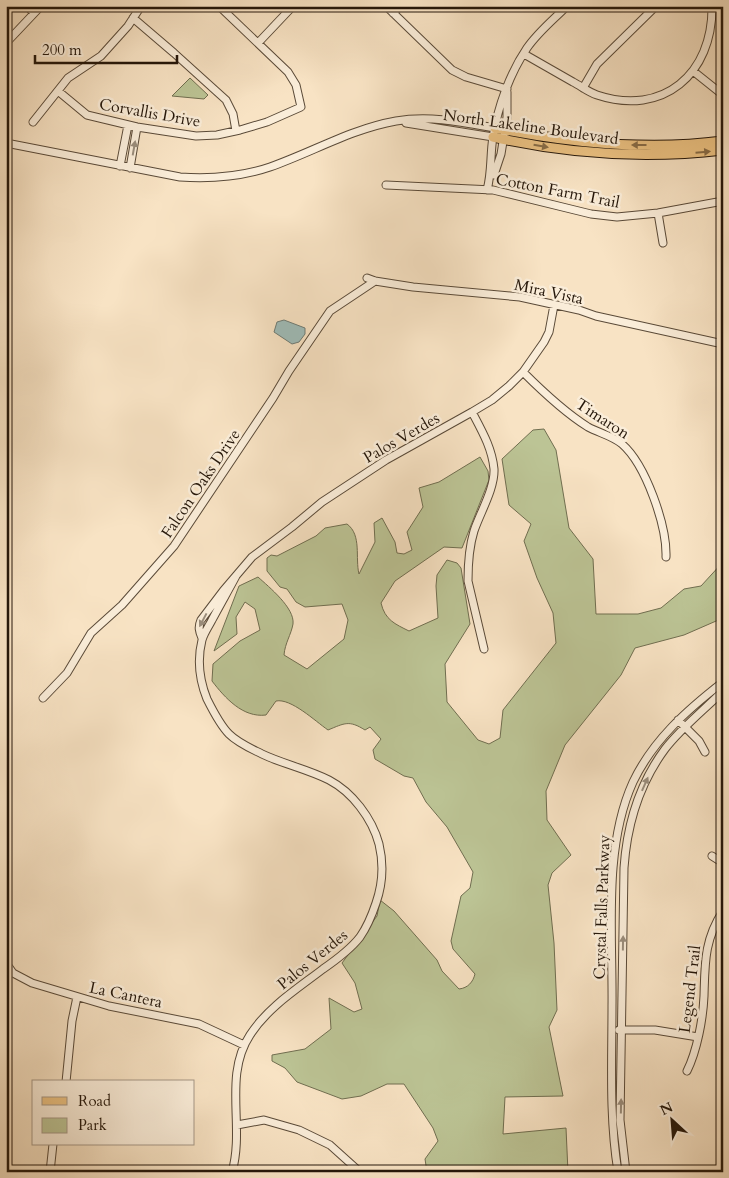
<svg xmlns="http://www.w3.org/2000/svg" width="729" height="1178" font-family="Cardo,serif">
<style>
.green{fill:#bcc495;stroke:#706e50}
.water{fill:#9fbdba;stroke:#6e7b74}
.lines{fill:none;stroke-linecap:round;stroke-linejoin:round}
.minor-casing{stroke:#5a4a38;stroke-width:9}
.major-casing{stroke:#25170a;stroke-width:11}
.minor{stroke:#faedd9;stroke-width:7}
.major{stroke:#ecc282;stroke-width:9}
.oneway{fill:#886c46}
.oneway2{fill:#9a8d7c}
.labels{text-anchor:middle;stroke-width:5;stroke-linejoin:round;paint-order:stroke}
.street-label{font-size:16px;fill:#25170a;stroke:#faedd9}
</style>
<rect width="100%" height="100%" fill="#f8e3c4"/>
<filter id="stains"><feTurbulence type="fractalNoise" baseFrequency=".004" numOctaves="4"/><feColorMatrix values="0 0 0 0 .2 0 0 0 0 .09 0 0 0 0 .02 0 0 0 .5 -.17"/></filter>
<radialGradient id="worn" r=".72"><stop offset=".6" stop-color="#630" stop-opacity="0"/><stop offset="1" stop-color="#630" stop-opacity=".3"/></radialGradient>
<path class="green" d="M190 78 208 95 204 99 172 96Z
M544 429 556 450 569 528 593 559 596 614H638L661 608 684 589 701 586 723 562V618L684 635 635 648 621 675 565 745 546 791 547 820 571 855 552 873 548 885 554 943 557 1010 549 1027 563 1096 505 1097 503 1134 566 1128 568 1172H427L425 1159 438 1141 433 1128 404 1084H387L361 1096 342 1099 297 1082 285 1068 272 1061V1055L305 1049 331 1029 329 998 354 1012 362 1009 355 983 342 963 377 916 380 900 394 911 437 960 442 971 459 989C468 988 473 982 475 974L453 949 451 941 461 896 470 888 473 872 447 827 426 802 413 778 404 776 375 759 373 750 381 739 370 727 365 730C349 720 345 723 328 730 315 721 291 698 276 701L266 715C243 718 225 698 212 681L213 664 240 641 260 630 255 609 245 602 236 617 237 634 214 651 239 586 258 577C269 587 295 608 293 624 291 635 285 643 284 655L307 669 344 639 348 620 342 604 305 607 296 602 287 589 280 587 267 571V558L271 555 277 556 316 536 325 528 347 524C362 535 355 558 359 574L375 542 374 523 382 518 395 542 397 553 404 554 412 550 407 532 423 507 419 488 439 482 480 457 488 471 489 480 462 548 444 547 395 581 381 603C385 620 395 624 409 631L438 618 436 586 437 575 447 560 457 563 461 568 470 624 445 664 447 702 478 740 489 744 500 738 503 710 556 643 553 613 537 578 524 541 531 524 509 505 502 459 533 430Z"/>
<path class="water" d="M284 320 305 328V334L299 342 292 344 274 332 277 322Z"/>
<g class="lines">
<g class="minor-casing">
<path id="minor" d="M27 6 34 13
M386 6 452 70 466 77 507 89
M712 8H723
M393 13 400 6
M133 18 174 53 226 100 233 114 236 131
M6 43 41 6
M258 43 293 6
M524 54C540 63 557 73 573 82 581 86 588 92 597 95 663 117 713 74 712 6
M693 71 723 95
M583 88 597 64 656 6
M58 91 87 115 137 127 196 136 217 135 240 130 267 122 301 107 296 85 288 72 219 6
M33 122 68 78 101 56 128 26 141 6
M406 123 493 137
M6 143 180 177C211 179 241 177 270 167 313 152 351 129 396 121 429 115 462 122 495 128
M120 166 128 125
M130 168 137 127
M494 175 501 154 507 117V92
M386 185 493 190 591 214 617 217 658 213 723 201
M487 190C492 172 490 154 493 137 498 106 510 73 527 48 538 32 553 20 567 6
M658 213 663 243
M367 278 375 281 413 287 520 297 579 310 596 316 723 344
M523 372C543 392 564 412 588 427 599 433 613 436 622 444 646 465 667 526 666 557
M472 412C482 431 492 448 494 469 495 488 480 513 474 531 469 547 468 564 468 581L484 649
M202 638C199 631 198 627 201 620L223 591 252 557 292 527 322 502 386 460 472 412 492 400 509 386 523 372 544 342 549 332 554 305
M43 698 67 673 91 633 122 605 174 546 273 398 289 371 330 311 375 281
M678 720 699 741 705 752
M712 856 723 863
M6 963 13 973 32 983 109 1006 199 1024 244 1045
M619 1030H655L698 1037
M687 1071C697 1051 703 1019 704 996 705 964 704 940 723 911
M66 1082 72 1021 77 997
M237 1125 264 1120 299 1130 330 1145 360 1172
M50 1172 53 1144
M232 1172C245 1127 223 1076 250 1035 268 1007 297 989 323 969 336 960 350 950 360 937 367 927 372 915 376 903 383 883 384 865 379 844 372 818 352 792 329 780 307 769 283 764 262 754 250 748 238 743 229 734 220 725 213 711 207 699 199 679 197 660 202 640 204 633 209 626 212 620 220 605 228 591 236 576
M618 1172C609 1117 612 1061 612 1006 613 934 603 848 633 782 653 740 687 710 723 682
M626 1172 620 1120 624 868C627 824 639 784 665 749 681 728 704 710 723 691"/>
</g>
<g class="major-casing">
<path id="major" d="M495 128C570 143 646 151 723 141
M493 137C568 154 646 159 723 150"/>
</g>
<use href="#minor" class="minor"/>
<use href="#major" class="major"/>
</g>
<defs><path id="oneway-solid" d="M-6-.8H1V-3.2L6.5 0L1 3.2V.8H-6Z" transform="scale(1.25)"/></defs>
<g class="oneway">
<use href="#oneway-solid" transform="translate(639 145) rotate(180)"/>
<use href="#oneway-solid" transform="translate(541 146) rotate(10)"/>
<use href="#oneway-solid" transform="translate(703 152) rotate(-5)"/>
</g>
<g class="oneway2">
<use href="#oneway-solid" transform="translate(134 148) rotate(-80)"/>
<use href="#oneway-solid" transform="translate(203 620) rotate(118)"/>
<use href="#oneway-solid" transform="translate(645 784) rotate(-66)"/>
<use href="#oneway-solid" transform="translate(623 943) rotate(-89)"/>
<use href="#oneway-solid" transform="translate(621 1106) rotate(-89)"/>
</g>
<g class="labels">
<g class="street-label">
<text transform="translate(150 112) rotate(10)" y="6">Corvallis Drive</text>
<text transform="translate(531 126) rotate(8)" y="6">North Lakeline Boulevard</text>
<text transform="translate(558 190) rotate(11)" y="6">Cotton Farm Trail</text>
<text transform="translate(549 291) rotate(12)" y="6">Mira Vista</text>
<text transform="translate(603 418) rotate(33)" y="6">Timaron</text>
<text transform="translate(401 437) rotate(-30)" y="6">Palos Verdes</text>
<text transform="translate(200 483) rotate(-56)" y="6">Falcon Oaks Drive</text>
<text transform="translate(601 907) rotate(-88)" y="6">Crystal Falls Parkway</text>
<text transform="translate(312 959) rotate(-39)" y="6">Palos Verdes</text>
<text transform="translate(689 989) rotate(-83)" y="6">Legend Trail</text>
<text transform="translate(126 994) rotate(12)" y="6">La Cantera</text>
</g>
</g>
<rect width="729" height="1178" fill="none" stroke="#f8e3c4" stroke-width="25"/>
<rect x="8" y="8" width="714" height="1163" fill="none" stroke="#25170a" stroke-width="2.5"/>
<rect x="12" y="12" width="704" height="1153" fill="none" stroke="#25170a"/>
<rect x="32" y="1080" width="162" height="65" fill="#faedd9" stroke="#a59786"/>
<rect x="42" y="1097" width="25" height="8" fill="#ecc282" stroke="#a59786"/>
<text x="78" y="1106" font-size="15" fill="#25170a">Road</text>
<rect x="42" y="1118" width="25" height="15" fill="#bcc495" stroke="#a59786"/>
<text x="78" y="1130" font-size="15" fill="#25170a">Park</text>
<g transform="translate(672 1120) rotate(334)" stroke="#faedd9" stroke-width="4" paint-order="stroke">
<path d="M0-4L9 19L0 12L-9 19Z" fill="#25170a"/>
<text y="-8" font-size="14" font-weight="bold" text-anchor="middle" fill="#25170a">N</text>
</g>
<path d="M35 55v8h142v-8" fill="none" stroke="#25170a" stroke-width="2.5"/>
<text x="42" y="55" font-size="15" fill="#25170a" stroke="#faedd9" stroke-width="4" paint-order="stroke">200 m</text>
<rect width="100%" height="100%" filter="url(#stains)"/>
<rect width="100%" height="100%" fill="url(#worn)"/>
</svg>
